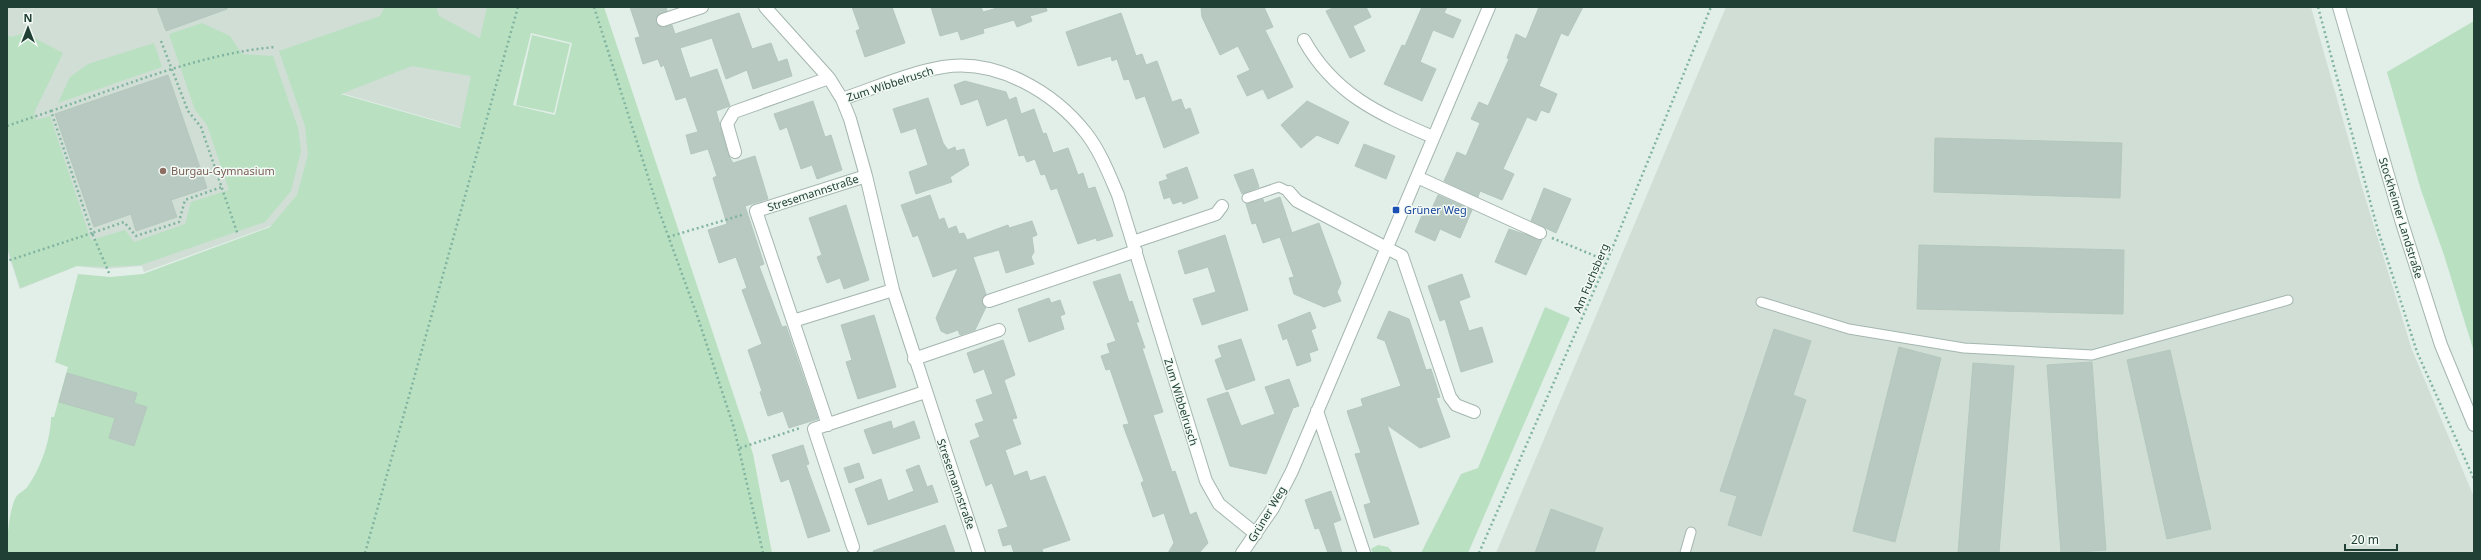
<svg xmlns="http://www.w3.org/2000/svg" width="2481" height="560" font-family="'Noto Sans',sans-serif">
<style>
.built{fill:#d0ded6}
.green{fill:#b9e0c1;fill-rule:evenodd}
.building{fill:#b7c9c0;stroke:#b4c8be}
.lines{fill:none;stroke-linecap:round;stroke-linejoin:round}
.service-casing{stroke:#a4b6af;stroke-width:11}
.minor-casing{stroke:#a4b6af;stroke-width:14}
.tertiary-casing{stroke:#a4b6af;stroke-width:14}
.path{stroke:#80b4a0;stroke-width:2.5;stroke-dasharray:2 3;stroke-linecap:butt}
.service{stroke:#fff;stroke-width:9}
.minor{stroke:#fff;stroke-width:12}
.tertiary{stroke:#fff;stroke-width:12}
.education-dot{fill:#8d6e63;stroke:#f3faf6;stroke-width:1.5}
.transit-dot{fill:#1a4fb4;stroke:#f3faf6;stroke-width:1.5}
.labels{text-anchor:middle;stroke-width:3;stroke-linejoin:round;paint-order:stroke}
.street-label{font-size:11px;fill:#204035;stroke:#f3faf6}
.education-label{font-size:11px;fill:#785e54;stroke:#f3faf6;text-anchor:start}
.transit-label{font-size:11px;fill:#164399;stroke:#f3faf6;text-anchor:start}
</style>
<rect width="100%" height="100%" fill="#e2eee8"/>
<path class="built" d="M7 7H502L466 129 341 93 306 213 144 272 142 266 105 269 77 266 20 289 7 250Z
M1726 7H2311L2362 187 2412 350 2474 497V553H1496Z"/>
<path class="green" d="M385 7H436L439 16 480 38 487 7H604L746 432 753 454 772 553H7C7 539 9 512 15 499 17 493 25 491 28 486 41 468 51 438 51 417H54L68 367 55 362 78 274 110 277 143 274 270 227 297 195 308 155 305 126 279 51 380 16ZM531 33 572 43 555 115 513 105ZM412 66 471 76 460 128 341 94Z
M2474 21V352L2444 255 2421 190 2387 72Z
M202 23 230 36 242 54 273 56 298 128 301 151 291 191 265 222 141 265 105 267 77 266 20 288 7 246V35L11 37 25 33 63 53 34 113 36 120 50 116 91 240 125 230 134 242 185 224 191 202 229 190 207 125 195 110 169 34Z
M532 35 570 44 554 113 516 105Z
M154 43 162 67 58 103 70 77 88 64Z
M1545 307 1570 318 1468 553H1421L1461 474 1478 468Z
M1378 545 1388 547 1393 553H1373L1371 549Z"/>
<path class="building" d="M157 7H227V9L166 31Z
M630 7H666L667 11 658 15 656 23 662 27 672 25 675 34 739 13 752 49 771 43 778 62 787 59 792 76 753 89 747 70 726 79 712 38 680 48 690 78 717 69 730 106 716 111 728 154 733 163 755 156 768 199 745 206 764 264 759 266 782 327 786 326 818 419 789 428 783 411 768 416 760 392 762 391 748 350 762 344 742 290 747 288 736 257 719 263 708 230 727 224 713 178 717 176 708 149 691 154 686 135 698 132 686 97 676 100 664 65 661 67 658 59 643 64 635 38 640 37Z
M852 7H892L905 43 865 57 856 31 860 29Z
M931 7H981L983 12 1001 7H1046L1047 11 1030 16 1032 21 1017 27 1014 20 983 29 984 33 961 40 958 31 940 36Z
M1201 7H1264L1273 27 1265 30 1293 87 1268 99 1263 89 1247 96 1237 76 1250 70 1238 46 1220 55 1202 17Z
M1335 7H1366L1371 17 1353 26 1365 51 1350 58 1326 11Z
M1422 7H1447L1444 13 1461 20 1453 38 1433 30 1420 62 1436 69 1422 101 1384 84 1402 45 1405 46Z
M1539 7H1583L1568 36 1561 33 1539 86 1557 94 1549 113 1541 110 1536 121 1527 117 1503 169 1514 174 1502 200 1480 191 1478 197 1444 181 1457 152 1466 156 1480 123 1471 119 1479 102 1488 106 1509 59 1507 58 1516 34 1526 39Z
M1121 13 1136 56 1142 54 1146 65 1157 61 1172 102 1181 99 1185 110 1190 108 1199 133 1164 148 1145 96 1136 99 1129 79 1124 80 1117 59 1112 61 1111 56 1078 66 1066 32Z
M168 75 207 188 171 200 177 217 136 231 131 214 94 227 55 114Z
M965 81 1006 92 1009 100 1016 97 1021 114 1034 109 1043 134 1046 133 1053 153 1068 148 1078 175 1083 173 1088 189 1095 187 1113 236 1097 241 1096 238 1078 244 1057 188 1051 190 1045 174 1041 175 1035 159 1027 162 1024 155 1019 156 1007 118 987 126 978 99 961 105 954 85Z
M928 98 943 143 948 150 955 147 956 151 964 149 969 165 950 177 952 182 916 194 909 172 928 165 916 128 901 133 893 109Z
M813 101 825 137 831 135 842 170 817 179 812 165 801 169 787 127 780 130 774 114Z
M1307 101 1349 122 1338 144 1317 135 1301 148 1281 125Z
M1935 138 2122 143 2120 198 1934 192Z
M1364 144 1395 156 1386 179 1355 166Z
M1187 167 1198 198 1183 204 1182 201 1173 204 1170 197 1164 199 1159 182 1168 179 1166 175Z
M1253 169 1259 187 1242 194 1234 175Z
M1544 188 1571 199 1556 233 1531 221Z
M930 195 939 220 944 218 948 229 956 226 959 234 964 233 967 240 1008 225 1009 228 1032 221 1037 235 1032 237 1034 252 1031 257 1034 264 1006 273 999 250 973 257 986 294 982 300 986 307 975 330 960 335 958 330 947 334 941 331 936 318 958 268 933 277 918 235 913 237 901 205Z
M1438 195 1472 210 1460 238 1440 229 1435 241 1415 232 1423 213 1429 215Z
M1280 197 1292 233 1263 243 1256 223 1252 224 1246 204 1263 199 1264 203Z
M846 205 869 280 844 289 840 278 827 283 817 257 822 255 809 218Z
M1319 223 1341 283 1337 292 1341 301 1324 307 1294 294 1289 278 1294 277 1280 237Z
M1509 229 1542 240 1526 275 1495 262Z
M1225 235 1248 310 1202 325 1193 299 1216 292 1208 267 1185 274 1178 251Z
M1919 245 2124 250 2123 314 1917 309Z
M1120 274 1129 302 1132 301 1139 322H1136L1145 348H1142L1163 412 1153 415 1172 472 1175 471 1190 515 1196 512 1208 543 1199 553H1168L1174 543 1164 513 1153 517 1141 483 1144 481 1123 425 1129 424 1110 369 1106 370 1101 356 1110 353 1107 344 1116 341 1093 282Z
M1462 274 1470 297 1459 301 1469 331 1482 327 1493 362 1461 372 1445 319 1440 321 1428 286Z
M1049 298 1051 303 1060 300 1065 314 1060 316 1064 329 1029 342 1018 309Z
M1389 311 1409 319 1426 370 1431 369 1440 397 1436 398 1450 437 1420 448 1387 425 1419 524 1374 538 1364 505 1371 503 1355 454 1361 453 1347 411 1363 406 1361 399 1401 386 1385 341 1377 338Z
M1310 312 1316 328 1311 330 1318 350 1309 353 1311 361 1297 366 1287 338 1283 340 1278 325Z
M874 315 896 387 858 399 846 362 852 360 841 325Z
M1774 329 1811 341 1793 395 1806 400 1761 536 1728 525 1737 496 1720 491Z
M1241 339 1255 380 1226 390 1215 360 1222 357 1218 346Z
M1003 340 1015 375 1004 380 1017 418 1012 419 1021 444 1005 450 1014 476 1027 471 1030 481 1045 476 1070 540 1042 549 1043 553H1014L1011 544 1003 546 998 530 1008 527 992 483 986 486 970 441 980 437 975 424 984 421 976 400 993 394 984 369 974 373 967 353Z
M1899 347 1941 358 1895 542 1853 531Z
M2170 350 2211 529 2167 539 2127 360Z
M2092 362 2106 550 2061 553 2047 365Z
M1973 363 2014 366 1999 553H1958Z
M67 373 137 393 134 403 147 407 134 446 109 438 115 418 59 402Z
M1289 379 1299 406 1293 408 1266 474 1230 466 1207 399 1228 392 1241 426 1275 414 1265 387Z
M891 421 893 429 914 421 920 438 873 454 864 430Z
M803 445 809 464 806 465 830 531 808 538 789 479 781 482 772 455Z
M859 463 864 478 849 483 844 468Z
M919 465 927 487 932 485 938 502 868 525 855 489 881 479 888 501 914 491 906 470Z
M1331 491 1341 520 1333 523 1342 553H1328L1319 528 1315 529 1305 500Z
M1551 509 1603 528 1594 553H1535Z
M945 525 955 553H874L873 551Z"/>
<g class="lines">
<g class="service-casing">
<path id="service" d="M1247 198 1279 187 1289 192
M1761 302 1849 329 1964 348 2092 355 2288 300
M1685 553 1691 532"/>
</g>
<g class="minor-casing">
<path id="minor" d="M765 7 829 78 842 99 850 119 866 176 893 290 979 553
M663 20 702 7
M1304 40C1334 94 1379 114 1433 137
M842 99C875 88 908 73 943 67 996 58 1054 92 1086 133 1100 151 1109 174 1118 195L1206 481 1219 504 1256 534
M735 152 727 124 734 112 829 78
M1417 177 1540 233
M1289 192 1297 201 1402 256 1450 397 1456 405 1474 412
M1133 242 1216 214 1222 206
M989 301 1136 251
M793 321 893 290
M914 359 999 330
M1317 411 1364 553
M828 425 756 211 866 176
M853 547 814 429 925 392
M1242 553 1273 508 1292 471 1489 7"/>
</g>
<g class="tertiary-casing">
<path id="tertiary" d="M2339 7 2402 223 2441 345 2474 425"/>
</g>
<path class="path" d="M594 7 658 208 698 318 734 428 763 553
M2318 7 2377 227 2417 352 2474 479
M161 41 188 111 201 127 238 235
M51 111C124 86 198 54 275 47
M7 126 51 111 92 233 7 261
M668 237 742 215
M1552 238 1607 261
M109 273 92 233 124 222 136 236 179 222 185 200 222 187
M740 448 800 428
M365 553 518 7
M1479 553 1607 261 1711 7"/>
<use href="#service" class="service"/>
<use href="#minor" class="minor"/>
<use href="#tertiary" class="tertiary"/>
</g>
<circle class="education-dot" cx="163" cy="171" r="4"/>
<rect class="transit-dot" x="1392" y="206" width="8" height="8" rx="2"/>
<g class="labels">
<g class="street-label">
<text transform="translate(890 84) rotate(-18)" y="4">Zum Wibbelrusch</text>
<text transform="translate(813 193) rotate(-18)" y="4">Stresemannstraße</text>
<text transform="translate(2401 218) rotate(73)" y="4">Stockheimer Landstraße</text>
<text transform="translate(1591 278) rotate(-67)" y="4">Am Fuchsberg</text>
<text transform="translate(1181 402) rotate(73)" y="4">Zum Wibbelrusch</text>
<text transform="translate(956 484) rotate(71)" y="4">Stresemannstraße</text>
<text transform="translate(1267 514) rotate(-59)" y="4">Grüner Weg</text>
</g>
<g class="education-label">
<text x="171" y="175">Burgau-Gymnasium</text>
</g>
<g class="transit-label">
<text x="1404" y="214">Grüner Weg</text>
</g>
</g>
<rect width="2481" height="560" fill="none" stroke="#204035" stroke-width="16"/>
<g transform="translate(28 28)" stroke="#f3faf6" stroke-width="3" paint-order="stroke">
<path d="M0-3L7 15L0 10L-7 15Z" fill="#204035"/>
<text y="-6" font-size="11" font-weight="bold" text-anchor="middle" fill="#204035">N</text>
</g>
<path d="M2345 544v6h52v-6" fill="none" stroke="#204035" stroke-width="2"/>
<text x="2351" y="544" font-size="12" fill="#204035" stroke="#f3faf6" stroke-width="3" paint-order="stroke">20 m</text>
</svg>
